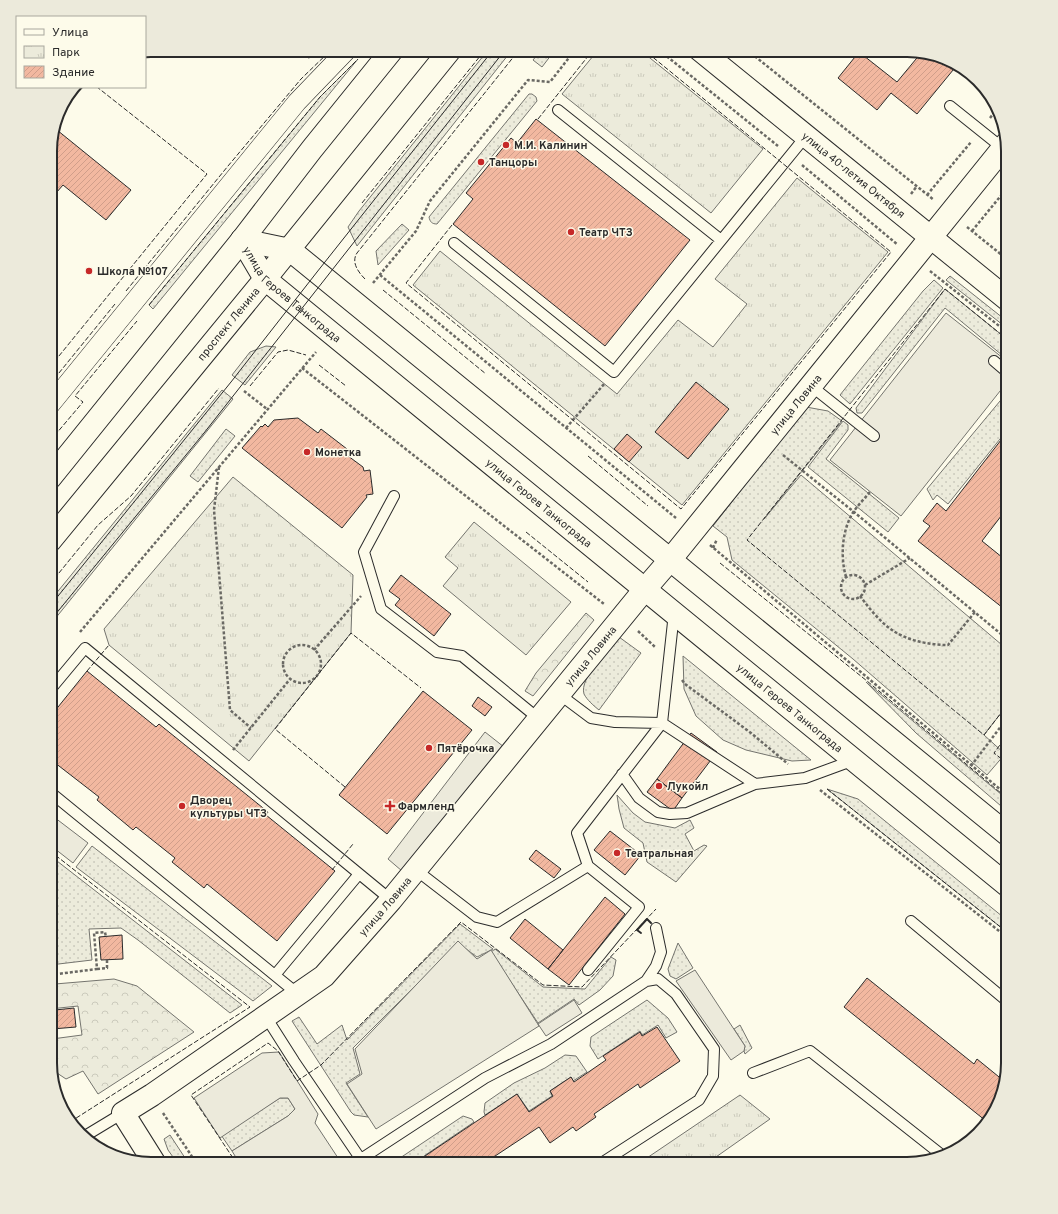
<svg xmlns="http://www.w3.org/2000/svg" width="1058" height="1214" font-family="Overpass,sans-serif">
<style>
.grass{fill:url(#grass-dots);stroke:#74746e}
.forest{fill:url(#forest-crowns);stroke:#74746e}
.park{fill:url(#park-tufts);stroke:#74746e}
.parking{fill:#eceadb;stroke:#74746e}
.building{fill:url(#building-hatch);stroke:#2b2b2b}
.lines{fill:none;stroke-linecap:round;stroke-linejoin:round}
.service-casing{stroke:#2b2b2b;stroke-width:12}
.minor-casing{stroke:#2b2b2b;stroke-width:20}
.tertiary-casing{stroke:#2b2b2b;stroke-width:24}
.secondary-casing{stroke:#2b2b2b;stroke-width:24}
.primary-casing{stroke:#2b2b2b;stroke-width:24}
.path{stroke:#6a6964;stroke-width:2.5;stroke-dasharray:3 2;stroke-linecap:butt}
.service{stroke:#fdfbea;stroke-width:10}
.minor{stroke:#fdfbea;stroke-width:19}
.tertiary{stroke:#fdfbea;stroke-width:22}
.secondary{stroke:#fdfbea;stroke-width:22}
.primary{stroke:#fdfbea;stroke-width:22}
.tram{stroke:#2b2b2b;stroke-width:1}
.fence{stroke:#2b2b2b;stroke-width:1;stroke-dasharray:5 2;stroke-linecap:butt}
.wall{stroke:#2b2b2b;stroke-width:2}
.poi-dot{fill:#c62828;stroke:#fdfbea;stroke-width:1.5}
.labels{text-anchor:middle;stroke-width:3;stroke-linejoin:round;paint-order:stroke}
.poi-label{font-size:11px;font-weight:bold;fill:#2b2b2b;stroke:#fdfbea;text-anchor:start}
.street-label{font-size:11px;fill:#2b2b2b;stroke:#fdfbea}
.rim{fill:none;stroke:#2b2b2b;stroke-width:2}
</style>
<defs>
<pattern id="grass-dots" width="8" height="8" patternUnits="userSpaceOnUse"><rect width="8" height="8" fill="#ecebdb"/><path d="M2 2h.1M6 6h.1" fill="none" stroke="#cbcabc" stroke-width="1.8" stroke-linecap="round"/></pattern>
<pattern id="forest-crowns" width="20" height="18" patternUnits="userSpaceOnUse"><rect width="20" height="18" fill="#ecebdb"/><path d="M2 6a3 3 0 1 1 6 0M12 15a3 3 0 1 1 6 0" fill="none" stroke="#cbcabc"/></pattern>
<pattern id="park-tufts" width="24" height="20" patternUnits="userSpaceOnUse"><rect width="24" height="20" fill="#ecebdb"/><path d="M3 7l-1-3M5 7V3M7 7l1-3M15 17l-1-3M17 17v-4M19 17l1-3" fill="none" stroke="#cbcabc"/></pattern>
<pattern id="building-hatch" width="6" height="6" patternUnits="userSpaceOnUse"><rect width="6" height="6" fill="#f2b8a0"/><path d="M-1 1l2-2M0 6l6-6M5 7l2-2" fill="none" stroke="#d09e8a"/></pattern>
</defs>
<rect width="100%" height="100%" fill="#fdfbea"/>
<path class="grass" d="M488 50H512L357 246 348 227 359 211Z
M541 50H555L542 67 533 60Z
M358 59 153 309 149 305 320 97Z
M529 94H532L536 97 537 101 437 224C432 224 430 222 429 217Z
M402 224 409 230 378 265 376 251Z
M950 276 1008 322V329L946 280Z
M934 280 943 288 850 404 840 395 923 291Z
M945 289 1008 340V360L945 308 862 413H857L856 408Z
M266 346 276 347 245 385 232 375 250 352Z
M222 390 233 399 50 625V601Z
M1005 395H1008V429L948 504 937 495 933 500 927 489Z
M806 407 828 411 842 421 764 519 801 475 1002 645 1008 639V704L984 735 1005 754 987 775 853 659 732 560 727 537 713 526Z
M843 421 848 425V430L826 459 899 518 888 532 808 467Z
M226 429 235 436 198 482 190 476Z
M619 637 641 653 599 710C594 706 587 700 584 694 579 678 609 649 619 637Z
M683 656 811 760 792 761 746 750 723 740 696 716 684 689Z
M866 682 1008 800V812L916 733Z
M827 789 858 799 1008 921V933Z
M617 795 633 813 645 822 675 828 690 820 694 828 685 834 694 851 704 845 707 846 676 882 647 862 643 843 624 828 619 809Z
M92 846 272 986 253 1001 76 867Z
M57 861 242 1005 230 1013 138 940 121 928 89 929 92 960 50 965V870Z
M460 924 493 949 477 957 458 943 353 1048 360 1074 346 1083 368 1117 354 1115 351 1112 292 1021 299 1017 317 1044 342 1025 347 1040Z
M678 943 693 968 676 979 670 976 668 969Z
M495 949 543 987 585 989 611 957 616 960 613 976 600 990 579 1005 574 999 538 1023 491 952Z
M647 1000 668 1018 677 1032 666 1038 658 1025 642 1035 640 1031 598 1059 590 1046 591 1037Z
M740 1025 752 1048 745 1054 744 1051 745 1046 734 1029Z
M565 1055 576 1056 587 1072 573 1081 571 1077 550 1091 552 1096 529 1111 517 1094 485 1115 484 1112 485 1103 514 1083 545 1068Z
M280 1098H288L295 1109 288 1116 232 1151 221 1135Z
M463 1116 472 1119 474 1122 424 1156 427 1160 420 1164H396L397 1160Z
M170 1135 189 1164H178L168 1150 164 1139Z"/>
<path class="forest" d="M586 613 594 620 533 696 525 691 536 673Z
M114 979 137 986 194 1032 98 1094 83 1071 66 1079 51 1069 50 1061 52 1039 82 1035 78 1006 50 1009V986L55 984Z"/>
<path class="park" d="M598 50H640L763 149 711 213 562 94Z
M797 178 888 252 682 505 413 285 440 251 617 394 678 320 713 347 747 304 715 279Z
M233 477 353 575 351 633 249 761 109 645 104 629Z
M474 522 571 602 526 655 443 586 458 568 445 557Z
M740 1095 770 1119 706 1164H638Z"/>
<path class="parking" d="M946 313 1008 362V381L901 516 830 460Z
M485 732 504 747 402 871 388 859Z
M50 814 88 843 73 863 50 845Z
M458 941 477 959 491 950 539 1026 376 1129 347 1084 362 1074 355 1049Z
M695 970 745 1046 744 1051 731 1060 676 981Z
M574 1000 582 1013 546 1036 538 1024Z
M279 1052 318 1114 315 1123 342 1164H240L232 1151 288 1116 295 1109 288 1098H280L220 1138 194 1098 262 1053Z"/>
<path class="building" d="M859 52 897 82 921 53 958 64 917 114 891 93 877 110 838 78Z
M536 119 690 240 605 346 453 224 473 199 466 193 511 138 517 143Z
M57 130 131 190 106 220 63 185 50 200V145L53 134Z
M696 382 729 409 688 459 655 432Z
M298 418 318 433 321 429 347 449 344 453 363 467 364 471 370 470 373 494 366 495 367 497 342 528 242 448 261 426 262 427 265 424 268 427 274 420Z
M1008 431V507L982 541 1008 562V602L1003 608 918 541 930 526 923 521 937 503 946 511Z
M627 434 642 447 629 462 614 449Z
M401 575 451 614 434 636 395 605 400 599 389 591Z
M87 671 156 727 159 724 268 812 266 815 335 871 277 941 207 884 204 888 172 862 175 858 136 827 133 830 97 800 99 797 50 759V717Z
M423 691 472 730 387 834 339 795Z
M478 697 492 707 485 716 472 706Z
M691 733 717 752 682 798 657 779Z
M657 779 682 798 673 811 647 792Z
M610 831 641 855 625 875 594 850Z
M536 850 561 869 554 878 529 859Z
M605 897 625 914 569 985 548 969Z
M525 919 563 950 548 969 510 938Z
M122 935 123 959 101 960 99 937Z
M867 978 974 1064 977 1059 1004 1081 997 1108 986 1121 844 1007Z
M74 1008 76 1027 52 1029V1021H56L55 1010Z
M657 1027 680 1061 640 1088 638 1084 594 1114 596 1117 576 1131 573 1127 550 1143 539 1127 483 1164H420L427 1160 425 1156 517 1094 529 1112 553 1096 550 1091 571 1077 574 1082 606 1060 603 1056 640 1032 642 1036Z"/>
<g class="lines">
<g class="service-casing">
<path id="service" d="M950 106 1005 150
M558 110 721 240
M454 243 614 372 806 136
M994 361 1008 373
M810 385 874 436
M394 496 364 552 381 609 437 652 462 656 539 719
M674 613 662 723 755 784 805 778 854 760
M50 690 85 648 391 900
M559 694 591 718 615 722 662 723
M622 774 639 798 658 812 670 814 687 813 755 784
M50 792 299 995
M416 870 477 917 497 922 588 866
M911 921 1008 1002
M588 970 639 907 588 866 577 833 662 723
M275 975 359 874
M646 981 656 966 661 952 656 928
M266 1017 294 1061 364 1164
M753 1073 810 1051 943 1156
M85 1136 123 1113
M361 1159 485 1078 551 1044 646 981 658 979 676 994 714 1049 713 1076 699 1100 600 1164"/>
</g>
<g class="minor-casing">
<path id="minor" d="M50 405 297 102 347 50"/>
</g>
<g class="tertiary-casing">
<g id="tertiary">
<path id="s1" d="M700 50 1008 300"/>
<path id="s2" d="M670 560 1007 143"/>
<path id="s3" d="M155 1164 123 1113 152 1095 324 976 391 900 645 589"/>
</g>
</g>
<g class="secondary-casing">
<g id="secondary">
<path d="M50 478 242 240"/>
<path id="s4" d="M50 541 265 279"/>
</g>
</g>
<g class="primary-casing">
<g id="primary">
<path id="s5" d="M242 240 265 279 1008 886"/>
<path d="M242 240 290 250 1008 835"/>
<path d="M242 240 312 149 392 50"/>
<path d="M265 279 450 50"/>
<path d="M645 589 670 560"/>
</g>
</g>
<path class="path" d="M659 50 778 146
M747 50 934 200
M308 58 315 50
M990 118 997 109
M802 165 898 245
M911 194 917 186
M927 195 971 142
M967 227 1008 260
M972 231 1008 187
M930 271 1008 333
M380 275 676 518
M373 283 416 231 430 201 528 80 550 82 575 50
M302 368 604 604
M244 391 267 409
M566 428 605 383
M783 455 854 512 1007 639
M219 467 214 510 230 710 251 728
M710 545 1008 796
M713 548 717 539
M841 587a12 12 0 1 1 24 0a12 12 0 1 1-24 0Z
M846 577C840 556 842 529 854 511 859 504 865 498 870 492
M865 585 910 558
M860 596C869 608 880 622 892 630 908 641 930 645 948 645L975 612
M638 631 655 647
M80 632 316 352
M283 664a19 19 0 1 1 38 0a19 19 0 1 1-38 0Z
M314 650 361 596
M682 680 685 684 751 733 788 764
M233 750 290 679
M971 766 1008 717
M820 790 1008 938
M97 969 107 968V960
M50 975 97 969 94 933 105 932 106 937
M163 1113 197 1164
M103 1144 110 1154"/>
<use href="#service" class="service"/>
<use href="#minor" class="minor"/>
<use href="#tertiary" class="tertiary"/>
<use href="#secondary" class="secondary"/>
<use href="#primary" class="primary"/>
<path class="tram" d="M50 606 231 382 317 272 493 50
M50 621 204 433 505 50"/>
<path class="fence" d="M538 119 593 50
M362 203 485 50
M452 225 406 283 681 509 891 252 644 50
M365 279C358 272 351 262 357 253L519 50
M383 290 486 374
M126 291 228 166 301 79 331 50
M149 305 320 97 358 59
M1008 340 945 289 747 540 984 735 1008 704
M319 365 346 386
M50 367 207 174 97 87
M50 384 115 304
M250 386 278 352 288 350 306 355
M50 441 83 402 75 396 137 321
M588 456 648 506
M526 532 588 582
M720 563 867 681 1008 799
M50 584 98 525 131 496 219 388
M87 671 109 645
M1008 734 994 753 1008 764
M345 787 275 729 351 633 421 688
M827 789 1008 933
M50 851 250 1007 70 1122
M332 870 353 844
M237 1164 191 1095 268 1043 278 1051 297 1081 321 1065 461 922 543 985 582 987 656 909"/>
<path class="wall" d="M641 933 637 930 647 919 651 923"/>
</g>
<g class="poi-dot">
<circle cx="506" cy="145" r="4"/>
<circle cx="481" cy="162" r="4"/>
<circle cx="571" cy="232" r="4"/>
<circle cx="89" cy="271" r="4"/>
<circle cx="307" cy="452" r="4"/>
<circle cx="429" cy="748" r="4"/>
<circle cx="659" cy="786" r="4"/>
<circle cx="182" cy="806" r="4"/>
<path d="M388 800h4v4h4v4h-4v4h-4v-4h-4v-4h4z"/>
<circle cx="617" cy="853" r="4"/>
</g>
<g class="labels">
<g class="poi-label">
<text x="514" y="149">М.И. Калинин</text>
<text x="489" y="166">Танцоры</text>
<text x="579" y="236">Театр ЧТЗ</text>
<text x="97" y="275">Школа №107</text>
<text x="315" y="456">Монетка</text>
<text x="437" y="752">Пятёрочка</text>
<text x="667" y="790">Лукойл</text>
<text x="190" y="804">Дворец<tspan x="190" dy="13">культуры ЧТЗ</tspan></text>
<text x="398" y="810">Фармленд</text>
<text x="625" y="857">Театральная</text>
</g>
<g class="street-label">
<text dy="4" stroke="none"><textPath href="#s1" startOffset="198">улица 40-летия Октября</textPath></text>
<text dy="4" stroke="none"><textPath href="#s5" startOffset="75">улица Героев Танкограда</textPath></text>
<text dy="4" stroke="none"><textPath href="#s4" startOffset="281">проспект Ленина</textPath></text>
<text dy="4" stroke="none"><textPath href="#s2" startOffset="200">улица Ловина</textPath></text>
<text dy="4" stroke="none"><textPath href="#s5" startOffset="399">улица Героев Танкограда</textPath></text>
<text dy="4" stroke="none"><textPath href="#s3" startOffset="720">улица Ловина</textPath></text>
<text dy="4" stroke="none"><textPath href="#s5" startOffset="723">улица Героев Танкограда</textPath></text>
<text dy="4" stroke="none"><textPath href="#s3" startOffset="396">улица Ловина</textPath></text>
</g>
</g>
<path d="M0 0H1058V1214H0ZM151 57H907A94 94 0 0 1 1001 151V1063A94 94 0 0 1 907 1157H151A94 94 0 0 1 57 1063V151A94 94 0 0 1 151 57Z" fill="#eceadb" fill-rule="evenodd"/>
<path class="rim" d="M151 57H907A94 94 0 0 1 1001 151V1063A94 94 0 0 1 907 1157H151A94 94 0 0 1 57 1063V151A94 94 0 0 1 151 57Z"/>
<rect x="16" y="16" width="130" height="72" fill="#fdfbea" stroke="#a9a89e"/>
<rect x="24" y="29" width="20" height="6" fill="#fdfbea" stroke="#a9a89e"/>
<text x="52" y="36" font-size="12" fill="#2b2b2b">Улица</text>
<rect x="24" y="46" width="20" height="12" fill="url(#park-tufts)" stroke="#a9a89e"/>
<text x="52" y="56" font-size="12" fill="#2b2b2b">Парк</text>
<rect x="24" y="66" width="20" height="12" fill="url(#building-hatch)" stroke="#a9a89e"/>
<text x="52" y="76" font-size="12" fill="#2b2b2b">Здание</text>
</svg>
